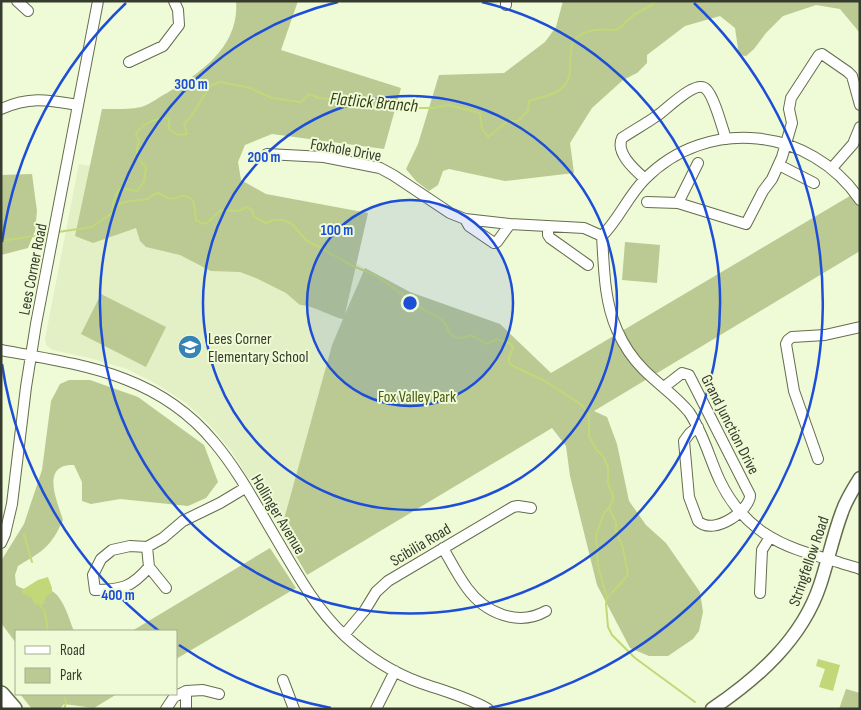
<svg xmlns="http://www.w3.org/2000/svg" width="861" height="710" font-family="'Sofia Sans Condensed',sans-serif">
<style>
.built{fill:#e3efc4}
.green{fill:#baca92}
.water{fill:#c0d877}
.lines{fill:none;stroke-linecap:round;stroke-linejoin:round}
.stream{stroke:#c0d877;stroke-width:2}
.minor-casing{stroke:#646d4e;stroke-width:12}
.major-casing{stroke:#646d4e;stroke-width:15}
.highway-casing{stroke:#646d4e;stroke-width:18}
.minor{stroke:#fff;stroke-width:10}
.major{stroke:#fff;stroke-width:12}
.highway{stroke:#fff;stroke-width:15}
.ring{fill:none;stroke:#1d4ed8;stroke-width:2.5}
.labels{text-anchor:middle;stroke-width:4;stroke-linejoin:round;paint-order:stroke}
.street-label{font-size:16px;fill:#373b2d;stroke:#effad6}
.poi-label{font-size:16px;fill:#373b2d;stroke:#effad6;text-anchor:start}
.park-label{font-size:16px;fill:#4b5913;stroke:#effad6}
.water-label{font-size:18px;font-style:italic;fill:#353f17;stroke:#effad6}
.centre{fill:#1d4ed8;stroke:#effad6;stroke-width:2.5}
.ring-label{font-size:15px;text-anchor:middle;font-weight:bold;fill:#1d4ed8;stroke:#effad6;stroke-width:4;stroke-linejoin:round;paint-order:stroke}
</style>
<rect width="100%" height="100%" fill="#effad6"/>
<path class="built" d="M79 164 229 187 319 244 365 268 332 345 281 530 232 452 209 424 186 403 155 383 127 369 94 359 53 350 46 345 45 339Z"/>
<path class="green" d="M236 1H298L281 50 401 88 384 149 272 134 245 145 238 162 241 180 266 194 368 213 345 314 365 268 410 292 500 324 551 373 860 190V251L594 411 607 417 617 444 629 501 646 525 666 543 700 592 703 612 699 631 693 639 668 656H649L630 648 597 585 570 476 566 446 552 428 307 575 281 530 332 345 343 319C330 316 310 304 300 305L286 293 256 278 240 272 211 271 180 255 146 247 140 241 136 228 93 243 75 236 102 109C113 109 133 110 144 106 152 103 159 97 167 93 201 73 240 46 236 1Z
M563 1H860V33L840 9 816 5 783 16 766 33 754 49 746 56 739 55 735 28 720 16 685 26 647 55V63L637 73 623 80 592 108 570 143 574 173 505 181 449 169 443 171 438 185 429 191 416 181 406 169 418 144 439 75 504 73 545 42 556 27Z
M32 174 37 211 35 231 28 248 1 255V175Z
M625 242 660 245 657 283 622 280Z
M101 294 166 327 146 367 81 334Z
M69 380H90L138 397 204 445 218 482 206 498 188 506 120 499 91 504 82 501V482L74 465C40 464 57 501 63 520 51 547 43 551 18 566L15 575 16 585C28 593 30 588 43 588 62 589 68 617 74 631H16V643L1 623V561L24 524 42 470 51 401 60 384Z
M270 548 296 588 176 659V631H132Z
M846 689 860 693V709H839Z
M20 694H117L94 708 64 704 60 709H32Z"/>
<path class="water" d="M48 577 52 588V593L46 596 44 604 35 605 31 597 22 593V590L38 580Z
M818 659 840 665 833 691 819 687 825 669 816 666Z"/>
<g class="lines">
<path class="stream" d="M113 207 124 202 148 199 153 195 158 193C162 195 166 198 169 198 174 200 177 197 181 196 196 194 195 211 196 220L203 224 208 222 221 210 238 211 247 207 252 210 254 217 266 223 274 220H283L292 224 306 240 353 266 377 276 421 308 439 318 444 322 450 333 455 337 463 338 471 335 487 344 497 339 511 344 513 348 509 357V362L511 365 543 380 582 405 589 415V436L596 449 603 456 608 467V484L613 495V500L609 508 604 513 596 536 598 566 607 598 606 604 608 627 612 635 635 658 695 702
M58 232 92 227 112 213C113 203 114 195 121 188L137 191 144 182 146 167C137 158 134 154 139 141L136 134C144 122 154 119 169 118V129L178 135 187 134 184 124 192 115 210 86 220 82 250 88 272 98 301 102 309 94 319 98 331 99H386L410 108H433L448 105 480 113 482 129 488 137 508 121H518L528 111 529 101C540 97 556 95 564 86 570 79 570 73 570 64 571 58 570 51 572 45 579 28 601 29 617 30L635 14 652 5 655 1
M1 241 48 234
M24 534 32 562
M608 597 628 575 623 548 616 531V522L609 508
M40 605 45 612 48 631
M64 709 66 703 65 698"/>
<g class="minor-casing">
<path id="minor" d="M17 1 28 11
M506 5V1
M129 62 163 46 179 25 178 10 174 1
M1 109C30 96 48 100 78 105
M267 154 324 157 380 168 393 175 450 213 465 219 510 224 584 228 602 236
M779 165 814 183
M832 168 853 144 860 127
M645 179C635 170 615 153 622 138 634 130 647 123 658 115 667 109 696 79 706 89 714 96 722 127 726 139
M647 202 678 203 746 224 763 191 772 179 782 157 792 123 789 109 791 98 819 55 822 54 848 72 852 76 860 105
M678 203 698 163
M465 219 469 226 494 243 497 242 510 224
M548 227V235L550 238 588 265
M602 236C604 267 604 301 617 330 623 344 633 359 644 370 659 385 676 396 689 412 704 434 709 458 720 481 730 502 745 520 764 533 786 548 813 555 838 562 845 565 853 566 860 569
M602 236C619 219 628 196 645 179 707 116 811 127 860 200
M1 350C82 365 158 374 214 442 236 468 253 499 270 528 292 565 313 606 345 636 367 656 393 673 421 683 444 691 467 697 488 709
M664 387 682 373 689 375 750 495C751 509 714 537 698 521L689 497 684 441 690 433 698 427
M818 459 794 391 786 344 788 340 792 337 825 335 860 327
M1 543 5 534 12 504 26 387 36 324 98 1
M147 547 149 567C132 587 122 590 95 590L93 575 101 559 112 550 130 546 147 547 163 538 183 521 220 503 245 488
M443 548C451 562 458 576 467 588 485 613 518 627 546 611
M149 567 166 588
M760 593 762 550 770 537
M344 635 365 610 376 592 388 581 513 507 518 506 531 508
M283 680 294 709
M186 691 203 690 219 694
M166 709 174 697 186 691V709
M376 709 395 671"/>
</g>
<g class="major-casing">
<path id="major" d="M712 709C758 678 802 639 820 585 828 561 833 536 842 512 846 500 853 489 860 478"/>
</g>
<g class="highway-casing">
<path id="highway" d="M1 694 14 709"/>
</g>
<use href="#minor" class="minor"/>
<use href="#major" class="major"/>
<use href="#highway" class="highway"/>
</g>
<circle cx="410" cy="303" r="103" fill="#1d4ed8" fill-opacity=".12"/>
<g class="ring">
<circle cx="410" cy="303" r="103"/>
<circle cx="410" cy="303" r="207"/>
<path d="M482 2A310 310 0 1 1 338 2"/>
<path d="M331 708A413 413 0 0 1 179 645M159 631A413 413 0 0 1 2 364M2 242A413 413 0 0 1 126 3M694 3A413 413 0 0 1 489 708"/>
</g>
<defs>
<g id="school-disc" transform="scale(1.25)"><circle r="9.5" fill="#3683b5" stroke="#effad6"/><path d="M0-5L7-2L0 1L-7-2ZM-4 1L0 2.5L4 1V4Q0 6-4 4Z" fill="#fff"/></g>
</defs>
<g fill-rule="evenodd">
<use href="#school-disc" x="190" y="347"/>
</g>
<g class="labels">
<g class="street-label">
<text transform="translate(346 149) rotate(10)" y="6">Foxhole Drive</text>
<text transform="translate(32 269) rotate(-79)" y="6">Lees Corner Road</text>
<text transform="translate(731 424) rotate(63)" y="6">Grand Junction Drive</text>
<text transform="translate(279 514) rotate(59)" y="6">Hollinger Avenue</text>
<text transform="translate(420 544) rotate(-31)" y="6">Scibilia Road</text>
<text transform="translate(808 561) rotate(-71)" y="6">Stringfellow Road</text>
</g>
<g class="poi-label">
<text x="208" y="344">Lees Corner<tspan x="208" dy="18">Elementary School</tspan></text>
</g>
<g class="park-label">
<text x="417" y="402">Fox Valley Park</text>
</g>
<g class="water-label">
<text transform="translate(374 102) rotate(5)" y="6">Flatlick Branch</text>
</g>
</g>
<circle cx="410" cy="303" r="8" class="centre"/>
<g class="ring-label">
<text x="191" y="89">300 m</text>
<text x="264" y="162">200 m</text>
<text x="337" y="235">100 m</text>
<text x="118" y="600">400 m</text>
</g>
<rect width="861" height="710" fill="none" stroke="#373b2d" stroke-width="5"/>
<rect x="15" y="630" width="162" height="65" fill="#effad6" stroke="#a5ae92"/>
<rect x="25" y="646" width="25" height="8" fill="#ffffff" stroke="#a5ae92"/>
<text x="60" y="655" font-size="15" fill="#373b2d">Road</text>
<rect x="25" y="668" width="25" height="15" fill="#baca92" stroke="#a5ae92"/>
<text x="60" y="680" font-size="15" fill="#373b2d">Park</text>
</svg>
